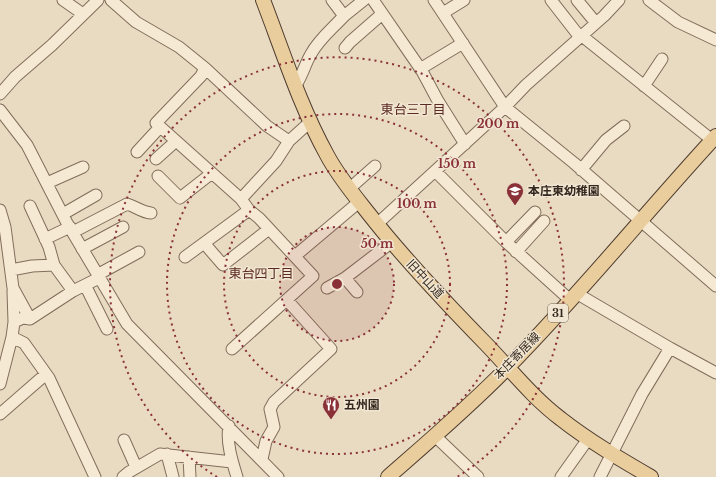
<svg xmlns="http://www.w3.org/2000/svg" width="716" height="477" font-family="'Libre Baskerville','Noto Sans JP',serif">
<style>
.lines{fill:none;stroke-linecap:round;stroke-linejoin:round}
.minor-casing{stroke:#816d5b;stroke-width:13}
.major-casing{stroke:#4f3c2f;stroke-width:16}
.minor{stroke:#f5e9d4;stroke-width:11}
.major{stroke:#e9cd9d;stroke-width:14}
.ring{fill:none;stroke:#8a3137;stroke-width:2;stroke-dasharray:2 4}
.labels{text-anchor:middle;stroke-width:3;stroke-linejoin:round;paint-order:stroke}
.shield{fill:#f1e6d1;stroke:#6b6054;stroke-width:1}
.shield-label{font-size:11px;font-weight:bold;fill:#32271e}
.poi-label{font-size:12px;font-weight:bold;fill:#32271e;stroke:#f1e6d1;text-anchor:start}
.street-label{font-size:12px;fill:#32271e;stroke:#f1e6d1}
.neighbourhood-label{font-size:13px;fill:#5b2a22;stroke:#f1e6d1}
.centre{fill:#8a3137;stroke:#f1e6d1;stroke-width:2}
.ring-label{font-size:12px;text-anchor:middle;font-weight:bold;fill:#8a3137;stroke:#f1e6d1;stroke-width:3;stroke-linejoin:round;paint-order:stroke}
</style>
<rect width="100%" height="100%" fill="#e9dbc2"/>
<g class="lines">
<g class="minor-casing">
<path id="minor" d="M63 0 83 14
M111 0 136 22 179 47 205 68 267 126 289 141 310 122
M332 0 344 16 364 0
M373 0 422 71 438 101 465 144
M434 0 505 107 574 163 716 286
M551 0 579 36
M577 0 596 23
M649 0 678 22 716 40
M443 13 464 0
M582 36 712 140
M345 48 350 42 382 14
M205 68 201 76 156 123 241 199 249 210 259 218 313 276 232 349
M420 69 463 43
M296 85C303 74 305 64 311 54 319 39 333 28 344 16
M644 86 662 59
M0 94 15 77 52 45 98 0
M0 110 27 145 67 223 127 324 278 477
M137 152 160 127
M156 159 176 141
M581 170 606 140 624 126
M435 171 506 242 570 300
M158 176 180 198 212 173
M47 183 83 167
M349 189 375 166
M241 199 276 161 289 141
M30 206 49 247 54 265
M0 210 5 227 13 288 30 319
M63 214 96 195
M377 224 505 107 526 85 604 16 619 0
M73 232 127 204C137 207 141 212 151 213
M45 239 70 227
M506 242 535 212
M204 243 223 265 269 229
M82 249 123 227
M516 252 544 221
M295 256 359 202
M185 257 249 210
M11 270 32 266 54 265 73 291
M97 275 139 252
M345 278 357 292
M85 285 107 329
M327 288 345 278 392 242
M13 291 14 322
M576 293 670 348 716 373
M0 384 12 337
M0 414 46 374
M229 426C226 442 232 461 237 477
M435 436 478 477
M124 440 136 467
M167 454 173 477
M189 457 190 477
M262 459 266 441 274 427 270 409 274 402 331 349 287 300
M95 477 49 378 24 343 12 337 14 322 23 318 30 319 73 291 99 278
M123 477 129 472 160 454 232 462
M561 477 588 439
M600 477 642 394 670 348"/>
</g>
<g class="major-casing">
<path id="major" d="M263 0C283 52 300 106 327 155 338 176 354 195 369 214 405 260 446 303 487 345 511 370 533 398 561 419 589 441 620 459 651 477
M388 477C429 441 470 406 508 367 581 293 646 212 716 136"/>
</g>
<use href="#minor" class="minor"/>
<use href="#major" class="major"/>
</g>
<circle cx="337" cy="284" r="57" fill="#8a3137" fill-opacity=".12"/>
<g class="ring">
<circle cx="337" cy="284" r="57"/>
<circle cx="337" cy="284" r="113"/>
<circle cx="337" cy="284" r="170"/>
<path d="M217 477A227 227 0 1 1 457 477"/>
</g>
<defs>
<g id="school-pin" transform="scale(0.9)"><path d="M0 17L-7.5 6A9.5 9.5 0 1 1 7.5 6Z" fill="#8a3137" stroke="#f1e6d1"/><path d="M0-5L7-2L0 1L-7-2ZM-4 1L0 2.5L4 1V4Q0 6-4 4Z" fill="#fff"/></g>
<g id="restaurant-pin" transform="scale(0.9)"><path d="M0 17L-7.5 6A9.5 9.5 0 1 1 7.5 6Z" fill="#8a3137" stroke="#f1e6d1"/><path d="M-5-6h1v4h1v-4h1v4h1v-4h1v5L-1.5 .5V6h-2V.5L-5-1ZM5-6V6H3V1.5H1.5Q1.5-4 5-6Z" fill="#fff"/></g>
</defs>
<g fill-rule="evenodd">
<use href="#school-pin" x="515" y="191"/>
<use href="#restaurant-pin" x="331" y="405"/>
</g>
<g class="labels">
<rect class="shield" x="548" y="304" width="20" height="18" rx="3"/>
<g class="shield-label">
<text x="558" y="317">31</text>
</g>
<g class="poi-label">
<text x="528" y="195">本庄東幼稚園</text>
<text x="344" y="409">五州園</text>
</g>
<g class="street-label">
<text transform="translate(425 279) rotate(47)" y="4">旧中山道</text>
<text transform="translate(517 356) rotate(-46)" y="4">本庄寄居線</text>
</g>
<g class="neighbourhood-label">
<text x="413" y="114">東台三丁目</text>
<text x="261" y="278">東台四丁目</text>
</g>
</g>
<circle cx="337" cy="284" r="6" class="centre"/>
<g class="ring-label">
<text x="498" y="128">200 m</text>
<text x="457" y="168">150 m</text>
<text x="417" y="208">100 m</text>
<text x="377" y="248">50 m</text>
</g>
</svg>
